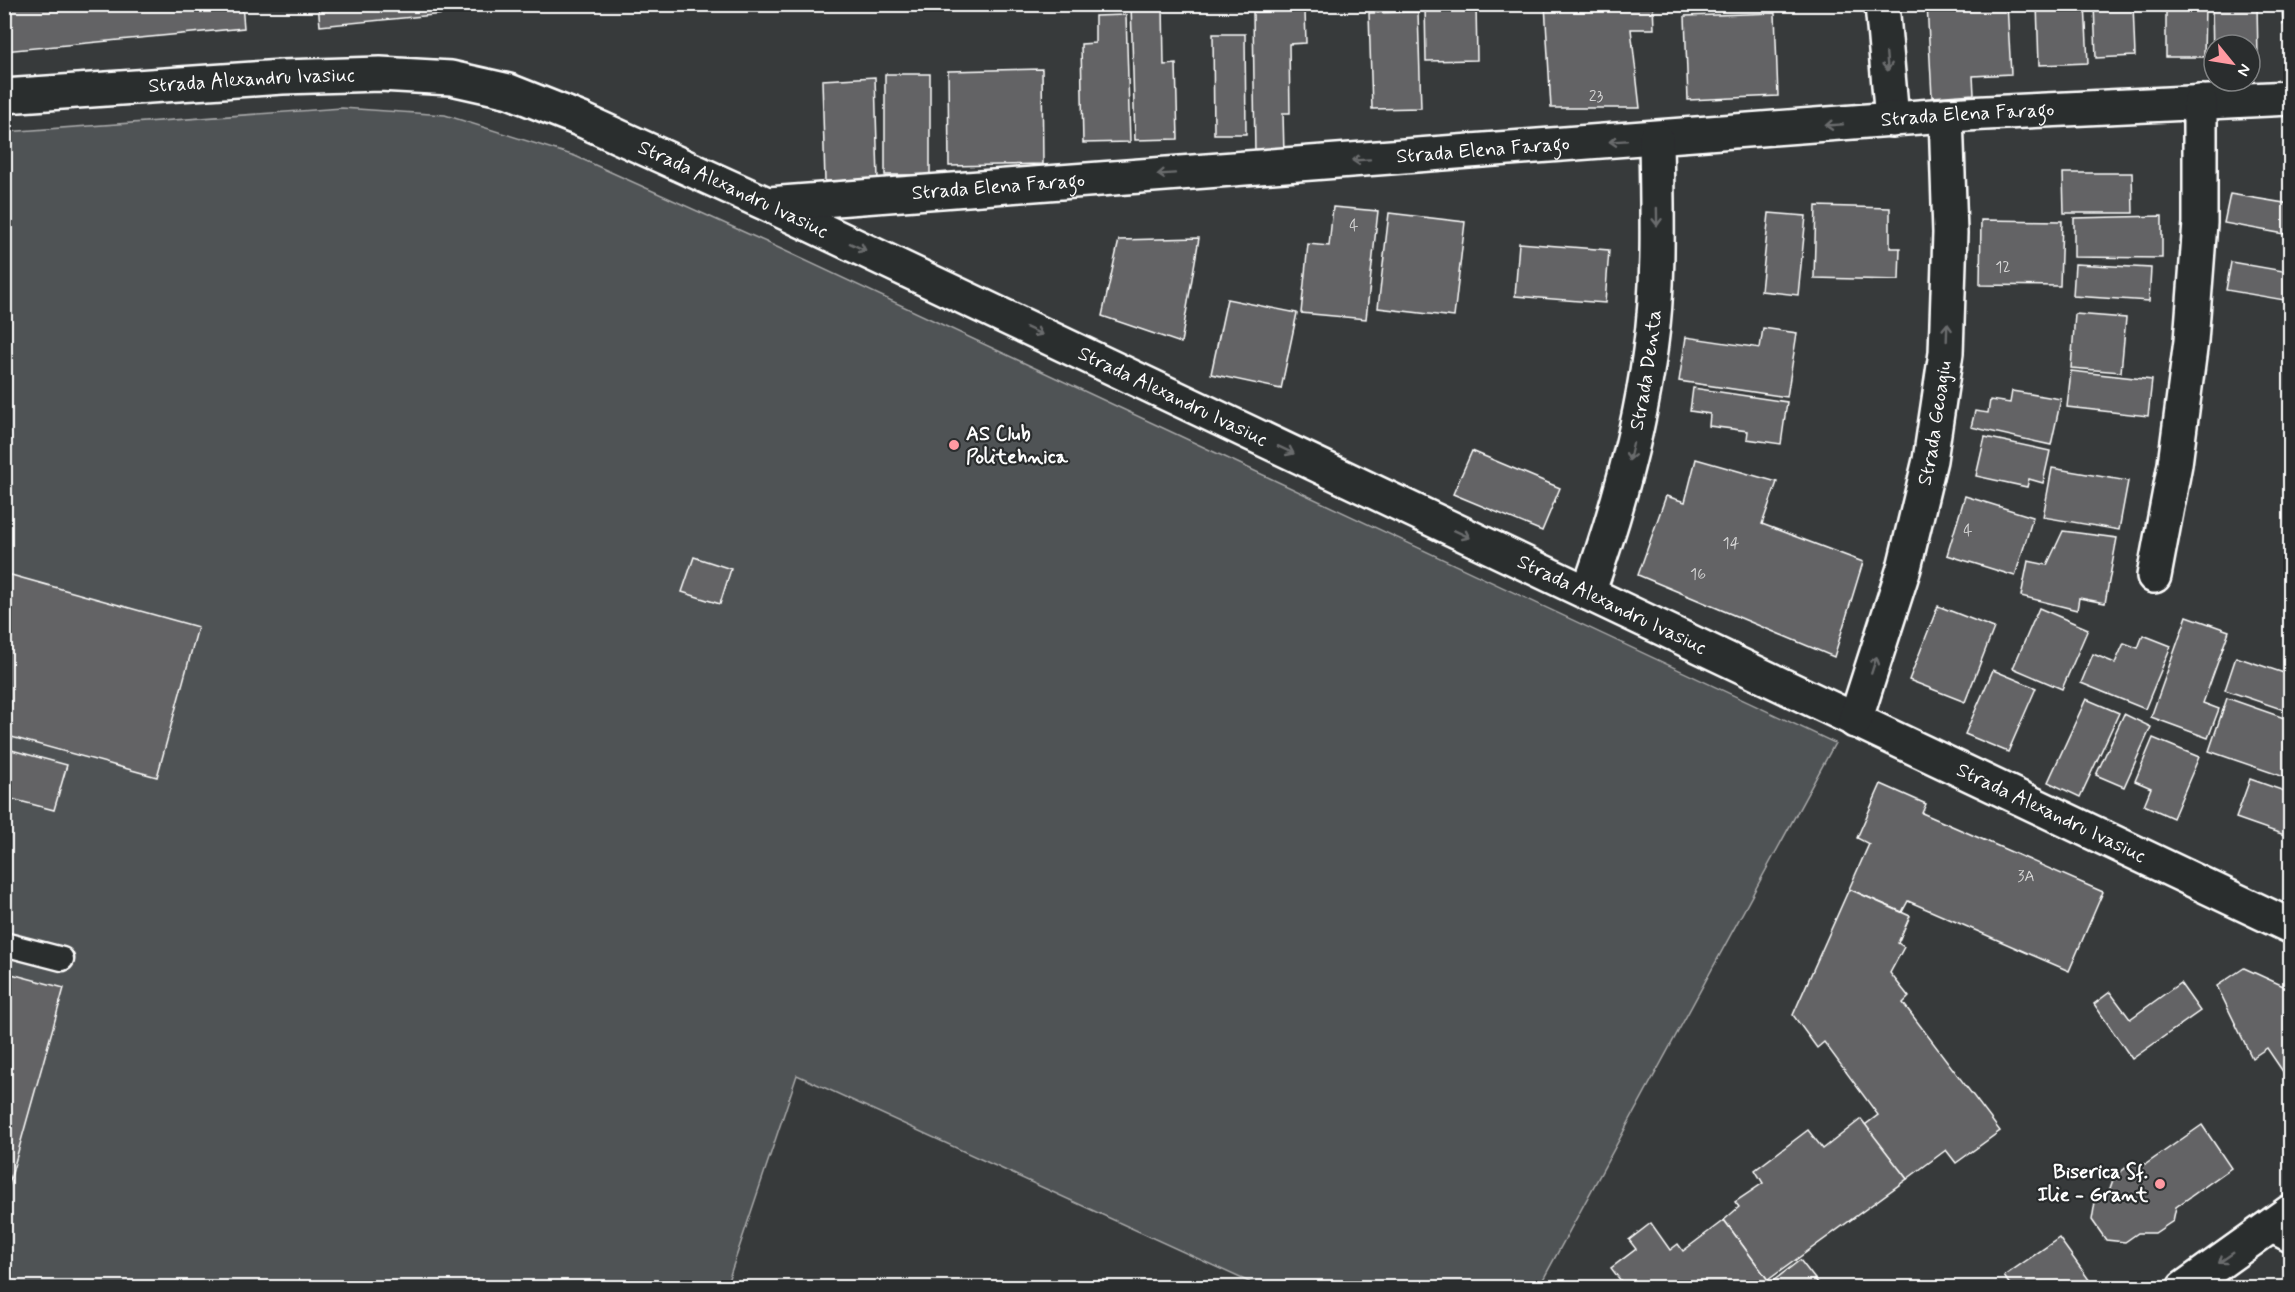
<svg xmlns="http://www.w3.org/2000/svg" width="2295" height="1292" font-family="Mynerve,sans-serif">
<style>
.green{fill:#505354;stroke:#a8a9aa;stroke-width:1.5}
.building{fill:#636465;stroke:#fff;stroke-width:1.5}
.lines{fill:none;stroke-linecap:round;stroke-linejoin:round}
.service-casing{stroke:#fff;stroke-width:27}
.minor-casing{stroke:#fff;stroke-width:38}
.service{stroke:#2a2d2e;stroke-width:22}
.minor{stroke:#2a2d2e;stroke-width:33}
.oneway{stroke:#6a6c6d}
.poi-dot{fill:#ff9aa2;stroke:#2a2d2e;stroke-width:2}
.labels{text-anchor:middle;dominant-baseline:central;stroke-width:4.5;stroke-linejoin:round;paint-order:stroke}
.number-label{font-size:16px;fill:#d8d8d8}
.street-label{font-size:20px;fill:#fff;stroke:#2a2d2e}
.poi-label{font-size:20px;font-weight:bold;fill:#fff;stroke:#2a2d2e;text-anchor:start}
</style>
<rect width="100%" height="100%" fill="#373a3b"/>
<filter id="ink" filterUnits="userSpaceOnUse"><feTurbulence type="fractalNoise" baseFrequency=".0167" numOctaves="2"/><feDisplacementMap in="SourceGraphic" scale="12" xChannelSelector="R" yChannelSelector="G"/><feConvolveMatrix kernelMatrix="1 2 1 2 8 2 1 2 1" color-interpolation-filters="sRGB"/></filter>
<g filter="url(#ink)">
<polygon class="green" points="342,108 445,115 575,156 766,242 1835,743 1539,1287 1260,1287 797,1075 726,1287 5,1287 5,132"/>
<g class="building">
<polygon points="4,4 242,4 244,28 4,51"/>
<polygon points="318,4 549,4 320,26"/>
<polygon points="1131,4 1163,4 1164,65 1176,64 1178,139 1135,140"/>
<polygon points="1425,4 1476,4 1477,60 1426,61"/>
<polygon points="1545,4 1653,4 1654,29 1631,29 1640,108 1551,108"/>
<polygon points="1927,4 2007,4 2011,74 1973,76 1974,94 1932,97"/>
<polygon points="2037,4 2085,4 2088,63 2039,65"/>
<polygon points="2094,4 2133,4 2135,56 2096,58"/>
<polygon points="2166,4 2205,4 2204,57 2166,57"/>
<polygon points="2212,4 2257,4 2258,58 2250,58 2250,45 2214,45 2213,59"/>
<polygon points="2282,4 2290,4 2290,24 2283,24"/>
<polygon points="1305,11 1306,43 1289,44 1290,113 1283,113 1284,155 1255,155 1253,12"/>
<polygon points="1418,12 1421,108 1372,109 1369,13"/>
<polygon points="1775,13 1778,96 1688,100 1685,16"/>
<polygon points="1126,15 1130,142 1083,143 1081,44 1095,43 1095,16"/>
<polygon points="1213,34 1245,34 1246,134 1214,134"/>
<polygon points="1042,69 1043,164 949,166 948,71"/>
<rect x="885" y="74" width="45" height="101"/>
<polygon points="875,77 878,180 825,181 822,80"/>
<polygon points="2063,173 2132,173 2133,213 2064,213"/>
<polygon points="2230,194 2290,204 2290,235 2224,223"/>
<polygon points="1816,206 1890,208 1890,248 1900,248 1899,280 1814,278"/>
<polygon points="1333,207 1378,211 1366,319 1301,313 1308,244 1329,246"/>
<polygon points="1389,213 1465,222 1454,317 1378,308"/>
<polygon points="1769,213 1806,216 1798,295 1761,291"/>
<polygon points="2162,216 2162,258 2074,257 2074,218"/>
<polygon points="1981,220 2062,221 2060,286 1980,285"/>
<polygon points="1199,238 1181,343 1102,316 1119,240"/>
<polygon points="1519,243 1609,250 1605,303 1515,296"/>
<polygon points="2231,262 2289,272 2284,300 2226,290"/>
<polygon points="2075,264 2151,268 2149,301 2073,296"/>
<polygon points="1227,299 1297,313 1281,389 1211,374"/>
<polygon points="2075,314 2126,318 2121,372 2071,368"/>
<polygon points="1763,328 1797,333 1787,397 1679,381 1686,337 1760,348"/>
<polygon points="2071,371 2152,380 2148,416 2067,407"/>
<polygon points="1693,388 1787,402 1781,444 1747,439 1748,431 1709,426 1710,414 1690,411"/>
<polygon points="2012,391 2061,399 2051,445 1971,427 1975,411 1988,413 1990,400 2010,403"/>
<polygon points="1985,437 2050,451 2043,483 2029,479 2027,487 1976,476"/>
<polygon points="1472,451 1560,488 1542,531 1453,494"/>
<polygon points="1696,459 1777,482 1762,524 1863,562 1834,657 1638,575 1666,496 1685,502"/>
<polygon points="2052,468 2128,481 2119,530 2043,517"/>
<polygon points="1965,496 2033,517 2015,576 1947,555"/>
<polygon points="2063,531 2117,538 2105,603 2079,598 2077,610 2021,596 2028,561 2047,565"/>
<polygon points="694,557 731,569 720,604 682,592"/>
<polygon points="4,573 198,627 157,777 4,735"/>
<polygon points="1938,606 1994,628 1965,702 1909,680"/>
<polygon points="2039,608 2088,629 2062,689 2013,668"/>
<polygon points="2187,616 2229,631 2203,703 2219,709 2208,738 2151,717"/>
<polygon points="2143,635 2171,646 2145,709 2081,683 2093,654 2115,663 2124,643 2138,648"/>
<polygon points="2236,657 2290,675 2290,712 2225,690"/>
<polygon points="1993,670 2036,688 2008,752 1965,734"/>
<polygon points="2227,698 2290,720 2290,779 2209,751"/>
<polygon points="2086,699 2119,713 2080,797 2048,782"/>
<polygon points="2124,714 2151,727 2124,787 2096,775"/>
<polygon points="2153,738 2199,757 2173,818 2144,805 2151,788 2135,781"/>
<polygon points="4,748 67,765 54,810 4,797"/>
<polygon points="2250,779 2290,793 2290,837 2236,818"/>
<polygon points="1881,784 1926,804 1922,813 2103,892 2069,971 1908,901 1902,912 1849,889 1869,844 1857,838"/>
<polygon points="1849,889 1910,916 1898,943 1904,947 1890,973 1909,997 1903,1003 2000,1131 1956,1163 1946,1150 1907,1179 1865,1125 1878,1115 1824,1042 1817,1048 1793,1015"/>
<polygon points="2244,968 2290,989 2290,1082 2267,1048 2252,1058 2217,986"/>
<polygon points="4,972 64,988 7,1191 4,1190"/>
<polygon points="2180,983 2200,1011 2132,1059 2094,1004 2110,992 2130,1019"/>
<polygon points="1861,1119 1907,1179 1768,1280 1724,1220 1739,1207 1735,1202 1763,1183 1755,1170 1808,1130 1823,1149"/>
<polygon points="2202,1125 2231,1168 2176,1207 2173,1221 2155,1233 2138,1233 2125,1242 2106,1240 2092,1220 2095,1202 2109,1191 2114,1177 2132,1163 2146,1164"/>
<polygon points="1724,1220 1768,1280 1758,1288 1612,1288 1621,1281 1611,1268 1636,1249 1629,1240 1651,1223 1670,1250 1678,1244 1683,1251"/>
<polygon points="2059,1238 2095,1288 2012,1288 2004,1276"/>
<polygon points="1800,1260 1822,1288 1764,1288"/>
</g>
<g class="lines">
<g class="service-casing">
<g id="service">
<polyline points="4,944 62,959"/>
<polyline points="2267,1229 2290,1241"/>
</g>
</g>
<g class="minor-casing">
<g id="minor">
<polyline points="1882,4 1892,120"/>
<path id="s1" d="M4 96 282 77 380 74 451 78 509 91 582 120 767 204 2290 926"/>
<path id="s2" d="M769 204 1946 115 2290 98"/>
<polyline points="2154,576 2175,464 2191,341 2200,223 2200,102"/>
<path id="s3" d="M1588 593C1616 515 1639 434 1650 351 1660 281 1657 209 1656 138"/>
<path id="s4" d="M1855 721 1904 568 1930 460 1946 353 1950 233 1946 115"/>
<polyline points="2184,1288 2290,1212"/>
</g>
</g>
<use href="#service" class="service"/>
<use href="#minor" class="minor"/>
</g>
<defs><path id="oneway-shaft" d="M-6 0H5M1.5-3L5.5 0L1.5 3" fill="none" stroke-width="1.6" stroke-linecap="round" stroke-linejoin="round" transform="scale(1.5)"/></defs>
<g class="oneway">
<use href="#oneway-shaft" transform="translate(1887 62) rotate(85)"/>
<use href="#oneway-shaft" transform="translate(1834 125) rotate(176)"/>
<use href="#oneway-shaft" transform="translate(1618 141) rotate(176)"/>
<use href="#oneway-shaft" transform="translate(1361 160) rotate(176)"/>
<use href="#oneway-shaft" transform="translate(1166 174) rotate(176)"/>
<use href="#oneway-shaft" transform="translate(1657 217) rotate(89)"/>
<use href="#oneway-shaft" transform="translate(858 247) rotate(25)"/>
<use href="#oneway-shaft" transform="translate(1034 331) rotate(25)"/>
<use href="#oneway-shaft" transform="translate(1947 332) rotate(-88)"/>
<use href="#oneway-shaft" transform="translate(1286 450) rotate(25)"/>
<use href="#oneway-shaft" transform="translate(1631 452) rotate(103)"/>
<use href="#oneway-shaft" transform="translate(1462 534) rotate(25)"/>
<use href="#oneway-shaft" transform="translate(1874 665) rotate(-72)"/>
<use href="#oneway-shaft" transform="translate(2226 1258) rotate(145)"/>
</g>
</g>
<g class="poi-dot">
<circle cx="954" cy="445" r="6"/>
<circle cx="2160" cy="1184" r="6"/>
</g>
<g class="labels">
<g class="number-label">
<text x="1596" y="96">23</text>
<text x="1354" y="225">4</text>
<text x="2003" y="267">12</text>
<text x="1968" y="530">4</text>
<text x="1731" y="543">14</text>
<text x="1698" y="574">16</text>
<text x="2026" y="876">3A</text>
</g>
<g class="street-label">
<text stroke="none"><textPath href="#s1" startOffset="248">Strada Alexandru Ivasiuc</textPath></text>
<text stroke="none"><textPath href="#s2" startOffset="1202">Strada Elena Farago</textPath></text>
<text stroke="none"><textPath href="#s2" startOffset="716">Strada Elena Farago</textPath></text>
<text stroke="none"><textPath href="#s2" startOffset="230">Strada Elena Farago</textPath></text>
<text stroke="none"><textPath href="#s1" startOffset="752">Strada Alexandru Ivasiuc</textPath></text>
<text stroke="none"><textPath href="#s3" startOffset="231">Strada Denta</textPath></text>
<text stroke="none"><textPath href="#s1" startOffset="1238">Strada Alexandru Ivasiuc</textPath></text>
<text stroke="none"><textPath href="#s4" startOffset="309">Strada Geoagiu</textPath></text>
<text stroke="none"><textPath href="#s1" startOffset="1724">Strada Alexandru Ivasiuc</textPath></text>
<text stroke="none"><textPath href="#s1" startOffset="2210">Strada Alexandru Ivasiuc</textPath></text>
</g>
<g class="poi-label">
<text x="966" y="434">AS Club<tspan x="966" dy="23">Politehnica</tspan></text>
<text x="2148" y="1172" text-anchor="end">Biserica Sf.<tspan x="2148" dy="23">Ilie - Grant</tspan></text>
</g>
</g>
<rect width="2295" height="1292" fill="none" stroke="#2a2d2e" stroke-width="24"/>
<rect x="12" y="12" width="2271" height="1268" fill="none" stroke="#fff" stroke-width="2" filter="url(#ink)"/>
<g transform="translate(2232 63) rotate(120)"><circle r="28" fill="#2a2d2e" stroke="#7f8182" stroke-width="1.5"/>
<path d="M0-4.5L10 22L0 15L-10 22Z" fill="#ff9aa2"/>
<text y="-9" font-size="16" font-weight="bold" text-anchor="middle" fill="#ffffff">N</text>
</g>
</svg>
